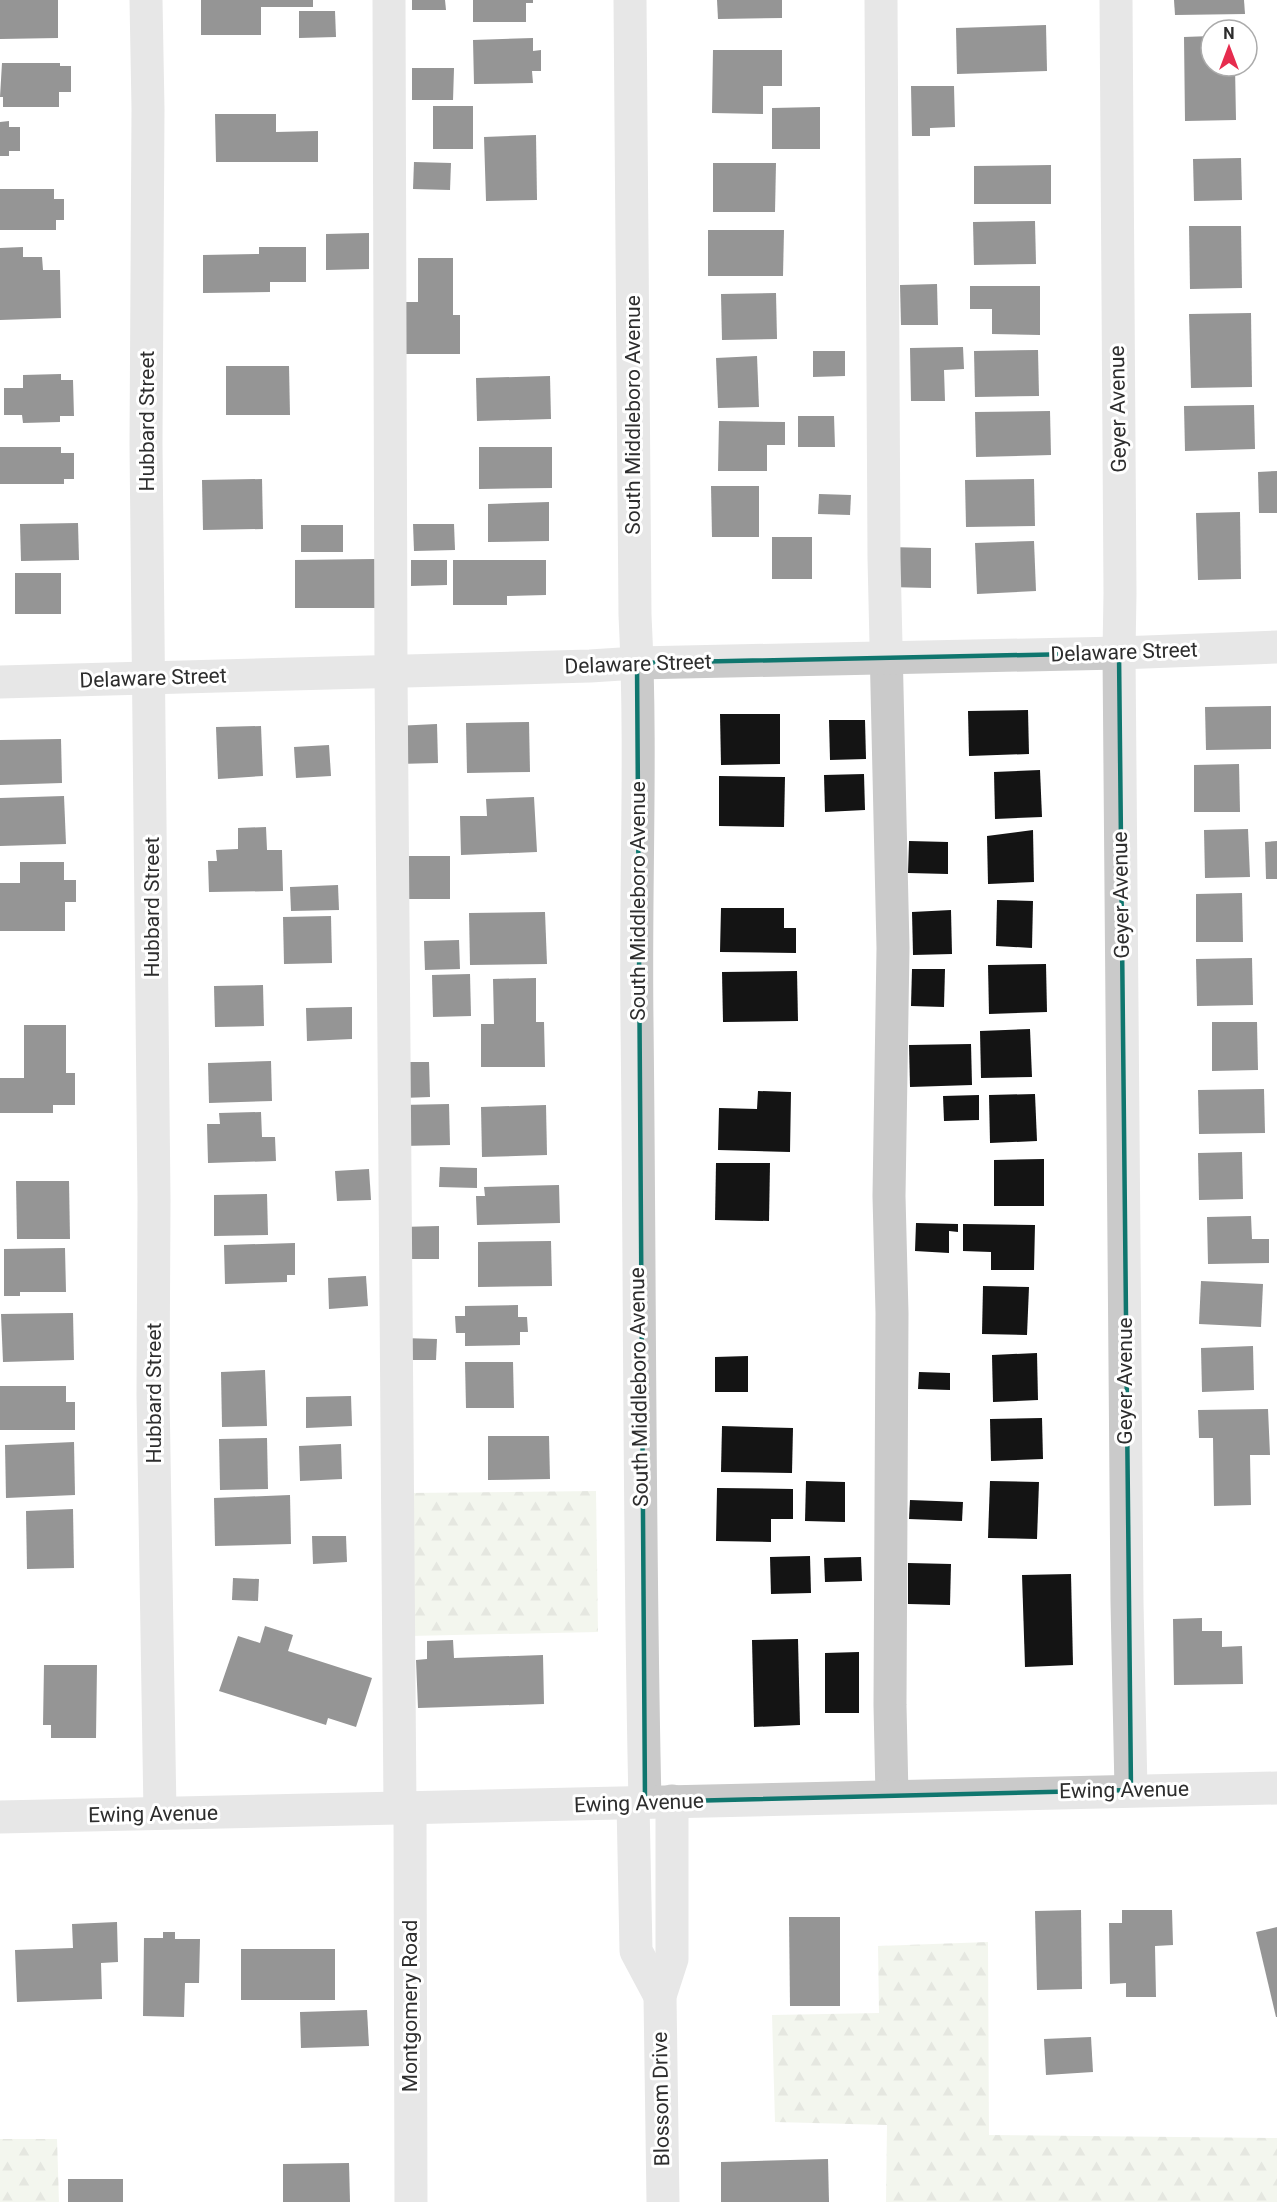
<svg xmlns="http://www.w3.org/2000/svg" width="1277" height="2202" font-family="Roboto,sans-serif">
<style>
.forest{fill:url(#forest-firs)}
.building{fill:#141414}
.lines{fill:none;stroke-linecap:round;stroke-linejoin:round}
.minor{stroke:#cacaca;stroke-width:33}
.marked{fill:none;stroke:#0f766e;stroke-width:4.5;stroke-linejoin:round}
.labels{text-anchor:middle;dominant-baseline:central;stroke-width:6;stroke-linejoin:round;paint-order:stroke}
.street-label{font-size:21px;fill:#2d2d2d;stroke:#fff}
</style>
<defs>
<pattern id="forest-firs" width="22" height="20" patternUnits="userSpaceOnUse" patternTransform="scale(1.5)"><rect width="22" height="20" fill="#e5ebda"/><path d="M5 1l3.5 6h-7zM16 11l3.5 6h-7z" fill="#c5cabb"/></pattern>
</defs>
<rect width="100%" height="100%" fill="#fff"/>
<g class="forest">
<polygon points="596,1491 598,1632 410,1636 408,1493"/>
<polygon points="988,1942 989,2135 1277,2138 1277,2202 886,2202 887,2125 775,2122 772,2015 879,2013 878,1946"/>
<polygon points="0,2139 57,2139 59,2202 0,2202"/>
</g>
<g class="building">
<polygon points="0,0 58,0 58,38 0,39"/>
<polygon points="201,0 313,0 313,7 261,7 261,35 201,35"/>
<polygon points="412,0 445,0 446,10 412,10"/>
<polygon points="473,0 533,0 533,3 526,3 526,22 473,22"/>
<polygon points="717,0 782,0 782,18 718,19"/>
<polygon points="1174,0 1244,0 1245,14 1175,15"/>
<polygon points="299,11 335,11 336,37 299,38"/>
<polygon points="1046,25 1047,71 957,74 956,28"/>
<polygon points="1211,36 1211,66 1235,66 1236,120 1185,121 1184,37"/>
<polygon points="533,38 533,51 541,50 541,71 532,71 533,83 474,84 473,40"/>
<polygon points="713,50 782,50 782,86 763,86 763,114 712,113"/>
<polygon points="2,63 60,63 60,66 71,66 71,92 59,92 59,107 3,107 3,97 0,97"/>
<polygon points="412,68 454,68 453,100 412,100"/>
<polygon points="911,86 954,86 955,127 930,128 930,136 912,136"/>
<rect x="433" y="106" width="40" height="43"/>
<polygon points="820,107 820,149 772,149 772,108"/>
<polygon points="215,114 276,114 276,132 318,131 318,162 216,162"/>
<polygon points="9,121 9,127 20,127 20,151 9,151 9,156 0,156 0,122"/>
<polygon points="536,135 537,200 486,201 484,137"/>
<polygon points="1241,158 1242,200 1194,201 1193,159"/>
<polygon points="414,162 451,163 450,190 413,189"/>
<polygon points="713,163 776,163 775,212 713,212"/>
<polygon points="1051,165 1051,204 974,204 974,166"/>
<polygon points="0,189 54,189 54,199 64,199 64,220 56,220 56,230 0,230"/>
<polygon points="1035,221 1036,264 974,265 973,222"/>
<polygon points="1189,226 1241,226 1242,288 1190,289"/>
<polygon points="708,230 784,230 783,276 708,276"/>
<polygon points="369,233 369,269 326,270 326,234"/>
<polygon points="23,247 23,257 42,257 43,270 60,270 61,318 0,320 0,248"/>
<polygon points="259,247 306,247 306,282 270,282 270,292 203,293 203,255 259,254"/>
<polygon points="418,258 453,258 453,315 460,315 460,354 405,354 405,302 418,302"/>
<polygon points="937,284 938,325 901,325 900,285"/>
<polygon points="970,286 1040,286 1040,335 992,334 992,309 970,309"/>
<polygon points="776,293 777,339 722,340 721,294"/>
<polygon points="1251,313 1252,387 1191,388 1189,314"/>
<polygon points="963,347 964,369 944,370 945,401 911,401 910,348"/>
<polygon points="1038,350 1039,396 975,397 974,351"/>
<polygon points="813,351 845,351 845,376 813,377"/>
<polygon points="757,356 759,407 718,408 716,358"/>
<polygon points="226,366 289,366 290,415 226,415"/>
<polygon points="61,374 61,380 73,380 74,416 60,416 60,422 23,423 22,415 4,415 4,388 23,388 23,375"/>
<polygon points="550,376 551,419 477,421 476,378"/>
<polygon points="1254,405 1255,449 1185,451 1184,406"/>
<polygon points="1050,411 1051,455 976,457 975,412"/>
<polygon points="798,416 834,416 835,447 798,447"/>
<polygon points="719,421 785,422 785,445 767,445 767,471 718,471"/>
<polygon points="0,447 61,447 61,453 74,453 74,479 64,479 64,484 0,484"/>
<polygon points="479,447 552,447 552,488 479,489"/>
<polygon points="1277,471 1277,513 1259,513 1258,472"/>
<polygon points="262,479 263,529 203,530 202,480"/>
<polygon points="1034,479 1035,526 966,527 965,480"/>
<polygon points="711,486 759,486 759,537 712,537"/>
<polygon points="819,494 851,495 850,515 818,514"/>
<polygon points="549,502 549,541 488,542 488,504"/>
<polygon points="1240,512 1241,579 1198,580 1196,513"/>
<polygon points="78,523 79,560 21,561 20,524"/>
<polygon points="413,524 454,524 455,550 414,551"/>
<rect x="301" y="525" width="42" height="27"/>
<rect x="772" y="537" width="40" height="42"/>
<polygon points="1034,541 1036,591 977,594 975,543"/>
<polygon points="889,547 931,548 931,588 889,587"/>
<polygon points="375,559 375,608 295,608 295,560"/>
<polygon points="411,560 447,560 447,585 411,586"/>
<polygon points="453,560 546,560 546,595 507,596 507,605 453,605"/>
<rect x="15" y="573" width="46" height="41"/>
<polygon points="1271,706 1271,749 1206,750 1205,707"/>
<polygon points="1028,710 1029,754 969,756 968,711"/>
<polygon points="720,714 780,714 780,764 721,765"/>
<polygon points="829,720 865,720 866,759 830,760"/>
<polygon points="529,722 530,772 467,773 466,723"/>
<polygon points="437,724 438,763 397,764 395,726"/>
<polygon points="261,726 263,776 218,779 216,727"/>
<polygon points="61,739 62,783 0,785 0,740"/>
<polygon points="329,745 331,776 296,778 294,747"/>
<polygon points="1239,764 1240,812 1194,812 1194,765"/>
<polygon points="1040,770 1042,817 995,819 994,772"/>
<polygon points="864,774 865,810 825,812 824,775"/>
<polygon points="719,776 785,777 784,827 719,826"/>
<polygon points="64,796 66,844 0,846 0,798"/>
<polygon points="534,797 537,852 461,855 460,816 487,816 486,799"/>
<polygon points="266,827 267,850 282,850 283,891 209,892 208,861 217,861 216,850 238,849 238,828"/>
<polygon points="1248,829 1250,877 1205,878 1204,830"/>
<polygon points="1033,830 1034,882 988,884 987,836"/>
<polygon points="909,841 948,842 948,874 908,873"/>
<polygon points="1277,841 1277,879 1266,879 1265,842"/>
<rect x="409" y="856" width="41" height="43"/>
<polygon points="20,862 64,862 64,880 76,880 76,902 65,902 65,931 0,931 0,883 20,883"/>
<polygon points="338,885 339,910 291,911 290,887"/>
<polygon points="1242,893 1243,942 1196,942 1196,894"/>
<polygon points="997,900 1033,901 1032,948 996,946"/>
<polygon points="721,908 784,908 784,928 796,928 796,953 720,952"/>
<polygon points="951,910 952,954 913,955 912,912"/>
<polygon points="545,912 547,964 470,965 469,913"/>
<polygon points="331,916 332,963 284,964 283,917"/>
<polygon points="459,940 460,969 425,970 424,941"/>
<polygon points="1252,958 1253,1005 1197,1006 1196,959"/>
<polygon points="1046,964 1047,1012 989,1014 988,965"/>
<polygon points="912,969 945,969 944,1007 911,1006"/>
<polygon points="797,971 798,1021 723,1022 722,972"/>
<polygon points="470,974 471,1016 433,1017 432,975"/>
<polygon points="536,978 536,1022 544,1022 545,1067 481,1067 481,1024 494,1024 493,979"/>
<polygon points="263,985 264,1026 215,1027 214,986"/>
<polygon points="352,1007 352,1039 307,1041 306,1008"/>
<polygon points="1212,1022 1257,1022 1258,1070 1212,1071"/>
<polygon points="24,1025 66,1025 66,1073 75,1073 75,1105 53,1105 53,1113 0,1113 0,1078 24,1078"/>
<polygon points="1030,1029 1032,1077 981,1078 980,1031"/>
<polygon points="971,1044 972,1085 910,1087 909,1045"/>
<polygon points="271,1061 272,1101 209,1103 208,1063"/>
<polygon points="402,1062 429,1062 430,1097 402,1098"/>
<polygon points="1264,1089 1265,1133 1199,1134 1198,1090"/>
<polygon points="758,1091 791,1092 790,1152 718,1150 719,1108 757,1109"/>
<polygon points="1035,1094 1037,1141 990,1143 989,1095"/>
<polygon points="979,1095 979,1120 944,1121 943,1096"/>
<polygon points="449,1104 450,1145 402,1146 401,1105"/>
<polygon points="546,1105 547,1155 482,1157 481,1107"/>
<polygon points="261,1112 262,1137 275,1137 276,1161 208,1163 207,1124 220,1124 219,1113"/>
<polygon points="1242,1152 1243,1199 1199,1200 1198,1153"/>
<polygon points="1044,1159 1044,1206 994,1206 994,1160"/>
<polygon points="716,1163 770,1163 769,1221 715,1220"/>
<polygon points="440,1167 477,1168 477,1188 439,1187"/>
<polygon points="369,1169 371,1200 337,1201 335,1171"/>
<polygon points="16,1181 69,1181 70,1239 17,1239"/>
<polygon points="559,1185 560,1223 477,1225 476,1196 485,1196 484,1187"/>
<polygon points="267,1194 268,1235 214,1236 214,1195"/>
<polygon points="1251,1216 1252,1239 1269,1239 1269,1263 1208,1264 1207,1217"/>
<polygon points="916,1223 958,1224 958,1232 949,1231 949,1253 915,1251"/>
<polygon points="963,1224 1035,1225 1034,1270 991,1270 991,1252 963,1251"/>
<polygon points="439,1226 439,1259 401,1259 401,1227"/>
<polygon points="551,1241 552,1286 478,1287 478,1242"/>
<polygon points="295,1243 295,1275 287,1275 287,1282 225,1284 224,1245"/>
<polygon points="65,1248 66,1292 20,1292 20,1296 4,1296 4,1249"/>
<polygon points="366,1276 368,1306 329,1309 328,1278"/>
<polygon points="1201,1281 1263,1284 1261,1327 1199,1324"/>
<polygon points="983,1286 1029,1287 1027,1335 982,1334"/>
<polygon points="518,1305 518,1317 527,1317 528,1332 520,1332 520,1345 465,1346 465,1333 456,1333 455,1316 465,1316 465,1306"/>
<polygon points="73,1313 74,1360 3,1362 1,1314"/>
<polygon points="402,1338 437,1339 436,1360 402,1360"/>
<polygon points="1253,1346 1254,1390 1202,1392 1201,1348"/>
<polygon points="1037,1353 1038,1400 993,1402 992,1355"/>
<polygon points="748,1356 748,1392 715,1392 715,1357"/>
<polygon points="465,1362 513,1362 514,1408 466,1408"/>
<polygon points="265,1370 267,1426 222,1427 221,1372"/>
<polygon points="919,1372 950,1373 950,1390 918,1389"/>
<polygon points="0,1386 66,1386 66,1402 75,1402 75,1430 0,1430"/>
<polygon points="351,1396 352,1426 306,1428 306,1397"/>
<polygon points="1268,1409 1270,1455 1250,1455 1251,1505 1214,1506 1213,1438 1199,1438 1198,1410"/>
<polygon points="1042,1418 1043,1459 991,1461 990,1419"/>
<polygon points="722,1426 793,1428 792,1473 721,1472"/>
<polygon points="488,1436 549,1436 550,1479 488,1480"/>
<polygon points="267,1438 268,1489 220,1490 219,1439"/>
<polygon points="74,1442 75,1495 6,1498 5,1445"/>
<polygon points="341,1444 342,1479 300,1481 299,1446"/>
<polygon points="806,1481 845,1482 845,1522 805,1521"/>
<polygon points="990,1481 1039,1482 1037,1539 988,1538"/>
<polygon points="717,1488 793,1489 793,1519 771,1519 771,1542 716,1541"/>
<polygon points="290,1495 291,1544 215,1546 214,1498"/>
<polygon points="910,1500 963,1502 962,1521 909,1519"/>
<polygon points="73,1509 74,1568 27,1569 26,1511"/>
<polygon points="312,1536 346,1536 347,1562 313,1564"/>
<polygon points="810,1556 811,1593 771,1594 770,1557"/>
<polygon points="861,1557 862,1581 825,1582 824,1558"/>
<polygon points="908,1563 951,1564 950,1605 908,1604"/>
<polygon points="1071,1574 1073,1665 1025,1667 1022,1575"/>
<polygon points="233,1578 259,1579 258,1601 232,1600"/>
<polygon points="1202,1618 1202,1631 1222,1631 1222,1647 1242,1646 1243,1684 1174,1685 1173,1619"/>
<polygon points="265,1626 293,1635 288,1651 372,1678 356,1727 328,1718 326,1725 219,1691 238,1636 260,1643"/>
<polygon points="798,1639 800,1725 754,1727 752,1640"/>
<polygon points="453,1640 454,1658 543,1655 544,1704 418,1708 416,1660 427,1659 427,1641"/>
<polygon points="859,1652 859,1713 825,1713 825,1653"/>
<polygon points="44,1665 97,1665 96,1738 51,1738 51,1725 43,1725"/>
<polygon points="1081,1910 1082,1989 1037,1990 1035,1911"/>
<polygon points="1122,1910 1172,1910 1173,1945 1155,1946 1156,1997 1126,1997 1126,1983 1110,1984 1109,1923 1122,1923"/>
<polygon points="789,1917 840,1917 840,2006 790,2006"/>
<polygon points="117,1922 118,1962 101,1963 102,1999 17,2002 15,1950 73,1948 72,1924"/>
<polygon points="1277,1927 1277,2017 1276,2017 1256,1932"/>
<polygon points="163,1932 175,1932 175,1939 200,1939 199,1983 185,1983 184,2017 143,2016 144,1938 163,1938"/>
<rect x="241" y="1949" width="94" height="51"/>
<polygon points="367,2010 369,2046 301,2048 300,2012"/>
<polygon points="1091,2037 1093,2072 1046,2075 1044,2039"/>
<polygon points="828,2159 829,2202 721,2202 721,2162"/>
<polygon points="349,2163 350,2202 283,2202 283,2164"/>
<rect x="68" y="2179" width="55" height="23"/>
</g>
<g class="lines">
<g class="minor">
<polyline points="146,0 148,109 146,444 154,1200 153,1395 160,1813"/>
<polyline points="389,0 391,671 400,1809"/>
<path d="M630 0 635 615C642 750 635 885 637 1021 640 1281 639 1542 645 1802"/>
<polyline points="881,0 884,558 893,948 889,1196 892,1313 890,1705 892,1796"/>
<polyline points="1116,0 1120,593 1119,653 1127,1602 1131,1790"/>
<polyline points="0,682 590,666 637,663 1119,653 1277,647"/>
<polyline points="633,1803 636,1951 660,1996"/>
<polyline points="410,1809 411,2202"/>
<polyline points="0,1817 1277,1788"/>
<polyline points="663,2202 660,1996 672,1959 672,1801"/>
</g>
</g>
<path d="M0 0H1277V2202H0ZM1119 653 1131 1790 645 1802 637 663Z" fill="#fff" fill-opacity=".55" fill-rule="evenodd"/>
<path class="marked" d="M1119 653 1131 1790 645 1802 637 663Z"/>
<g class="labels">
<g class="street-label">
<text transform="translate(1118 409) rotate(-91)">Geyer Avenue</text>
<text transform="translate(633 415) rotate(-90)">South Middleboro Avenue</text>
<text transform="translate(147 421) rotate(-90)">Hubbard Street</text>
<text transform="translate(1124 652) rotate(-2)">Delaware Street</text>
<text transform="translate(638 664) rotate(-2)">Delaware Street</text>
<text transform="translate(153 678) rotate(-2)">Delaware Street</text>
<text transform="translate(1121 895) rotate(-91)">Geyer Avenue</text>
<text transform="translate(638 901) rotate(-90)">South Middleboro Avenue</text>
<text transform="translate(152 907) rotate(-90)">Hubbard Street</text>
<text transform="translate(1125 1381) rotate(-90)">Geyer Avenue</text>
<text transform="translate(639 1387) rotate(-91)">South Middleboro Avenue</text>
<text transform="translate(154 1393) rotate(-90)">Hubbard Street</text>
<text transform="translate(1124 1790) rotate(-1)">Ewing Avenue</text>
<text transform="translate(639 1803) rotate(-2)">Ewing Avenue</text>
<text transform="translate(153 1814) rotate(-1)">Ewing Avenue</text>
<text transform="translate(410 2006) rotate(-90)">Montgomery Road</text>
<text transform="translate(661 2099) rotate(-91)">Blossom Drive</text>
</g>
</g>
<g transform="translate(1229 48)"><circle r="28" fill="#ffffff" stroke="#ababab" stroke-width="1.5"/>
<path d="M0-4.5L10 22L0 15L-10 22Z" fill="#e62c4e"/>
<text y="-9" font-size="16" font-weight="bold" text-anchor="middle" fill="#2d2d2d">N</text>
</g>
</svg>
